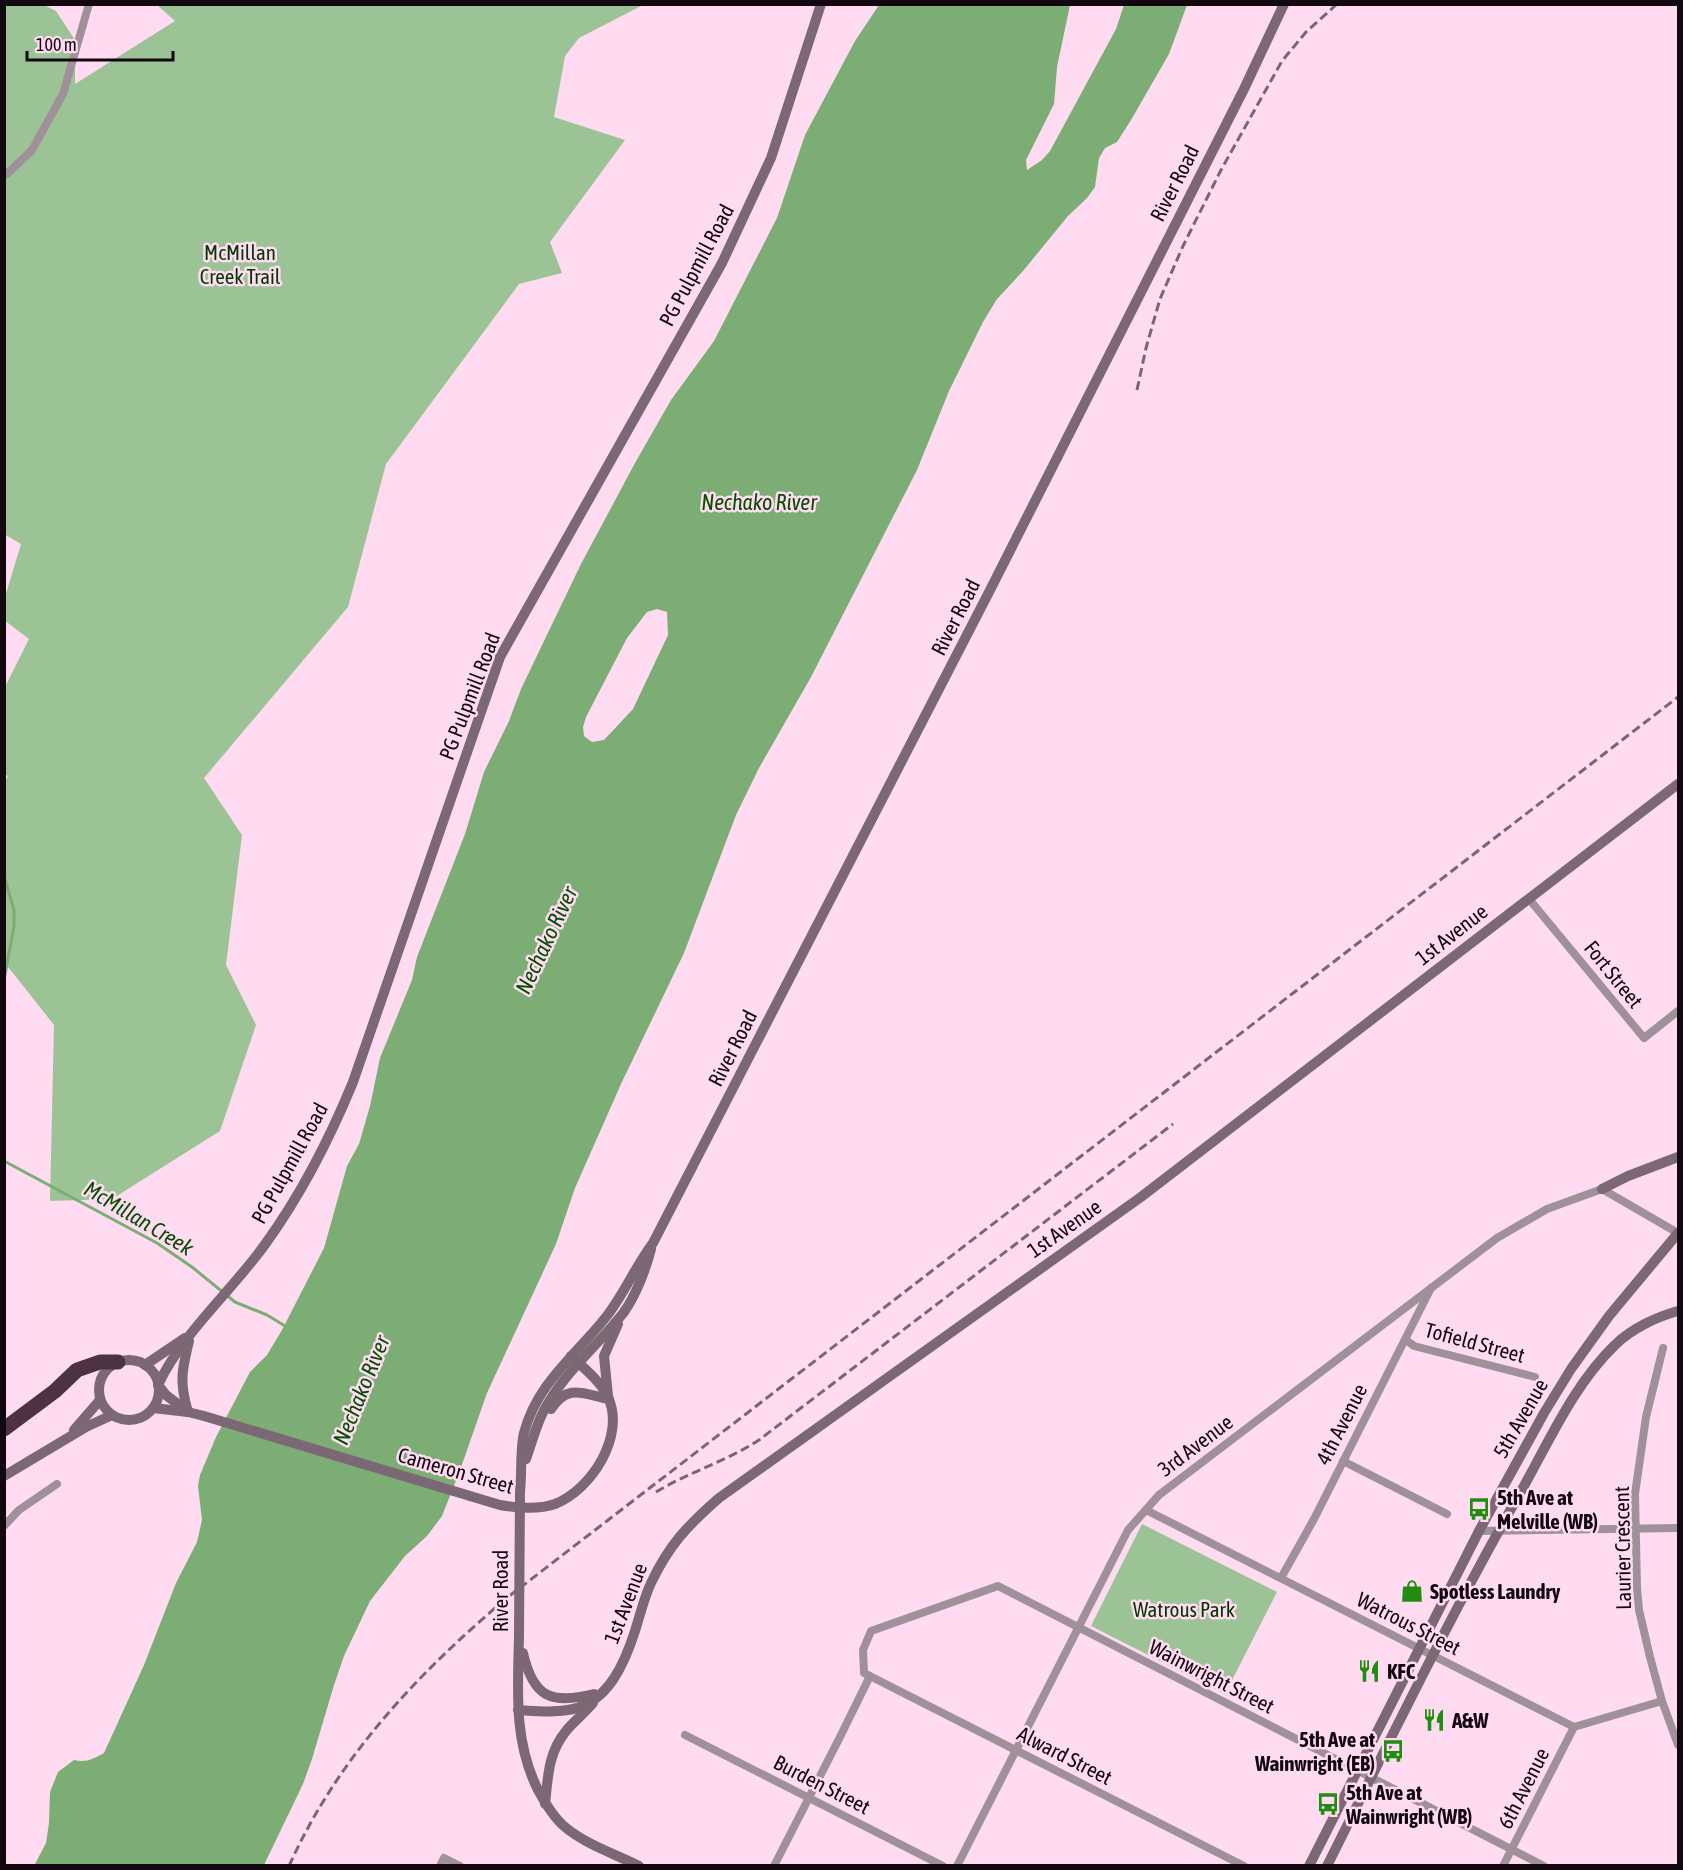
<svg xmlns="http://www.w3.org/2000/svg" width="1683" height="1870" font-family="'Asap Condensed',sans-serif">
<style>
.green{fill:#9bc395}
.water{fill:#7bad74;fill-rule:evenodd}
.lines{fill:none;stroke-linecap:round;stroke-linejoin:round}
.stream{stroke:#7bad74;stroke-width:3}
.street{stroke:#9f909a;stroke-width:8}
.secondary{stroke:#7c6775;stroke-width:10}
.highway{stroke:#4d3244;stroke-width:15}
.rail{stroke:#7b6574;stroke-width:3;stroke-dasharray:9 4.5;stroke-linecap:butt}
.secondary-bridge{stroke:#7c6775;stroke-width:10}
.labels{text-anchor:middle;dominant-baseline:central;stroke-width:5;stroke-linejoin:round;paint-order:stroke}
.street-label{font-size:21px;fill:#130810;stroke:#ffdbf2}
.park-label{font-size:21px;fill:#013700;stroke:#ffdbf2}
.poi-label{font-size:21px;font-weight:bold;fill:#130810;stroke:#ffdbf2;text-anchor:start}
.water-label{font-size:22px;font-style:italic;fill:#054f00;stroke:#ffdbf2}
</style>
<rect width="100%" height="100%" fill="#ffdbf2"/>
<g class="green">
<polygon points="5,5 44,5 56,11 75,40 75,84 175,21 157,5 643,5 579,38 565,56 554,117 625,140 550,242 562,273 519,284 386,464 348,607 204,778 242,835 226,965 256,1025 220,1131 112,1199 50,1201 54,1025 5,963 4,783 8,776 4,774 4,689 29,639 4,620 5,597 21,544 4,534"/>
<polygon points="1142,1524 1277,1592 1225,1694 1091,1626"/>
</g>
<path class="water" d="M879 5H1070L1057 67 1054 104 1026 160 1027 170 1042 160 1050 151 1116 29 1124 5H1187L1169 54 1131 120 1117 142 1105 148 1099 158 1095 187 1087 198 1068 216 1023 271 997 299 983 322 949 391 917 470 811 677 759 768 736 815 684 953 621 1084 575 1188 556 1244 487 1393 459 1473 442 1516 427 1536 405 1556 370 1601 344 1656 334 1685 312 1759 303 1784 264 1865 34 1866 46 1843 49 1823 50 1792 58 1772 74 1760C86 1763 93 1759 104 1753L144 1665 176 1583 197 1542 202 1520 198 1486 200 1475 216 1437 250 1372 267 1355 282 1330 324 1248 347 1166 359 1144 370 1106 380 1058 412 980 417 957 465 834 484 772 509 721 521 689 581 564 635 463 671 400 714 341 777 218 805 135 855 41ZM657 609 667 612 668 635 633 709 604 740 592 742 584 736 583 727 586 717 627 638 647 612Z"/>
<g class="lines">
<g class="stream">
<polyline points="4,876 14,910 14,926 4,980"/>
<polyline points="4,1161 157,1243 192,1267 235,1302 267,1315 285,1326"/>
</g>
<g class="street">
<polyline points="4,175 7,174 32,150 63,94 89,4"/>
<polyline points="1529,899 1644,1038 1678,1011"/>
<polyline points="1406,1340 1414,1346 1535,1377"/>
<polyline points="1663,1348 1646,1417 1635,1494 1637,1588 1639,1610 1650,1657 1662,1701 1678,1745"/>
<polyline points="1343,1461 1447,1514"/>
<polyline points="1146,1510 1574,1727 1662,1701"/>
<polyline points="4,1526 19,1510 57,1484"/>
<polyline points="1479,1531 1678,1528"/>
<polyline points="1281,1578 1314,1519 1431,1288"/>
<polyline points="685,1735 943,1866"/>
<polyline points="440,1866 444,1858 460,1866"/>
<polyline points="774,1866 840,1737 870,1676"/>
<polyline points="957,1866 1128,1530 1159,1495 1497,1238 1547,1209 1602,1189 1678,1233"/>
<polyline points="1244,1866 864,1673 863,1650 871,1631 998,1586 1544,1866"/>
<polyline points="1503,1866 1574,1727"/>
</g>
<g class="secondary">
<polyline points="1602,1189 1628,1176 1678,1157"/>
<circle cx="129" cy="1390" r="30"/>
<polyline points="145,1365 185,1338"/>
<path d="M158 1385C183 1332 232 1291 266 1243 302 1193 330 1138 353 1082L500 657 722 263 771 158 821 4"/>
<polyline points="159,1386 166,1395 188,1412"/>
<polyline points="608,1396 604,1356 618,1324"/>
<path d="M153 1408 188 1412 204 1416 500 1505C517 1508 538 1510 555 1504 591 1490 626 1436 608 1397 600 1381 584 1368 571 1356"/>
<path d="M551 1409C568 1383 583 1394 609 1399"/>
<path d="M188 1412C179 1382 182 1370 189 1341"/>
<polyline points="74,1430 100,1400"/>
<path d="M526 1459C533 1439 538 1418 550 1400 570 1367 601 1342 624 1312 636 1295 646 1269 651 1249"/>
<polyline points="4,1476 86,1427 112,1415"/>
<path d="M520 1492C522 1474 520 1449 524 1433 537 1383 576 1355 606 1317 624 1294 635 1267 653 1243L988 594 1244 89 1284 4"/>
<path d="M519 1635C518 1689 513 1740 538 1790 545 1803 553 1817 565 1827 585 1844 615 1854 639 1866"/>
<path d="M523 1653C533 1697 551 1705 594 1694"/>
<path d="M518 1710C536 1711 555 1713 573 1709 609 1701 625 1662 635 1631 640 1615 644 1598 651 1583 669 1545 687 1526 719 1498L1141 1197 1678 784"/>
<path d="M545 1804C548 1777 548 1753 566 1731 574 1721 585 1713 593 1703"/>
<polyline points="1309,1866 1479,1531 1544,1413 1571,1369 1609,1316 1678,1233"/>
<path d="M1327 1866C1391 1738 1453 1610 1524 1486 1550 1439 1576 1382 1615 1345 1631 1329 1656 1317 1678 1311"/>
</g>
<polyline class="highway" points="4,1429 55,1391 77,1370 100,1362 118,1362"/>
<g class="rail">
<polyline points="1137,390 1146,348 1160,299 1183,246 1221,170 1282,61 1306,32 1337,4"/>
<path d="M656 1492C689 1472 727 1461 759 1440L1173 1124"/>
<path d="M289 1866C338 1757 418 1673 508 1597L1678 697"/>
</g>
<polyline class="secondary-bridge" points="519,1635 520,1492"/>
</g>
<defs>
<g id="bus-bare" transform="scale(1.8)"><path d="M-5-6H5V4H4V6H2V4H-2V6H-4V4H-5ZM-3.5-4V0h7V-4ZM-3.5 1.2v1.5H-2V1.2ZM2 1.2v1.5H3.5V1.2Z" fill="#208d10" stroke="#ffdbf2" stroke-width="2.5" paint-order="stroke"/></g>
<g id="shop-bare" transform="scale(1.8)"><path d="M-5-2.5h2.3a2.7 3.5 0 0 1 5.4 0H5L5.5 6h-11ZM-1.5-2.5h3a1.5 2.3 0 0 0-3 0Z" fill="#208d10" stroke="#ffdbf2" stroke-width="2.5" paint-order="stroke"/></g>
<g id="restaurant-bare" transform="scale(1.8)"><path d="M-5-6h1v4h1v-4h1v4h1v-4h1v5L-1.5 .5V6h-2V.5L-5-1ZM5-6V6H3V1.5H1.5Q1.5-4 5-6Z" fill="#208d10" stroke="#ffdbf2" stroke-width="2.5" paint-order="stroke"/></g>
</defs>
<g fill-rule="evenodd">
<use href="#bus-bare" x="1479" y="1509"/>
<use href="#shop-bare" x="1412" y="1591"/>
<use href="#restaurant-bare" x="1369" y="1671"/>
<use href="#restaurant-bare" x="1434" y="1720"/>
<use href="#bus-bare" x="1393" y="1751"/>
<use href="#bus-bare" x="1328" y="1804"/>
</g>
<g class="labels">
<g class="street-label">
<text transform="translate(1174 183) rotate(-63)">River Road</text>
<text transform="translate(696 265) rotate(-62)">PG Pulpmill Road</text>
<text transform="translate(955 617) rotate(-63)">River Road</text>
<text transform="translate(469 696) rotate(-69)">PG Pulpmill Road</text>
<text transform="translate(1451 934) rotate(-38)">1st Avenue</text>
<text transform="translate(1614 974) rotate(51)">Fort Street</text>
<text transform="translate(732 1048) rotate(-63)">River Road</text>
<text transform="translate(289 1163) rotate(-61)">PG Pulpmill Road</text>
<text transform="translate(1064 1228) rotate(-35)">1st Avenue</text>
<text transform="translate(1475 1342) rotate(15)">Tofield Street</text>
<text transform="translate(1520 1418) rotate(-60)">5th Avenue</text>
<text transform="translate(1341 1424) rotate(-63)">4th Avenue</text>
<text transform="translate(1195 1445) rotate(-37)">3rd Avenue</text>
<text transform="translate(456 1470) rotate(16)">Cameron Street</text>
<text transform="translate(1622 1548) rotate(-91)">Laurier Crescent</text>
<text transform="translate(500 1591) rotate(-90)">River Road</text>
<text transform="translate(625 1603) rotate(-69)">1st Avenue</text>
<text transform="translate(1409 1623) rotate(27)">Watrous Street</text>
<text transform="translate(1212 1676) rotate(27)">Wainwright Street</text>
<text transform="translate(1065 1755) rotate(27)">Alward Street</text>
<text transform="translate(822 1784) rotate(27)">Burden Street</text>
<text transform="translate(1523 1788) rotate(-63)">6th Avenue</text>
</g>
<g class="park-label">
<text x="240" y="252">McMillan<tspan x="240" dy="24">Creek Trail</tspan></text>
<text x="1184" y="1609">Watrous Park</text>
</g>
<g class="poi-label">
<text x="1497" y="1497">5th Ave at<tspan x="1497" dy="24">Melville (WB)</tspan></text>
<text x="1430" y="1591">Spotless Laundry</text>
<text x="1387" y="1671">KFC</text>
<text x="1452" y="1720">A&amp;W</text>
<text x="1375" y="1739" text-anchor="end">5th Ave at<tspan x="1375" dy="24">Wainwright (EB)</tspan></text>
<text x="1346" y="1792">5th Ave at<tspan x="1346" dy="24">Wainwright (WB)</tspan></text>
</g>
<g class="water-label">
<text x="759" y="502">Nechako River</text>
<text transform="translate(546 940) rotate(-65)">Nechako River</text>
<text transform="translate(139 1218) rotate(31)">McMillan Creek</text>
<text transform="translate(361 1390) rotate(-68)">Nechako River</text>
</g>
</g>
<rect width="1683" height="1870" fill="none" stroke="#130810" stroke-width="12"/>
<path d="M27 51v9h146v-9" fill="none" stroke="#130810" stroke-width="3"/>
<text x="36" y="51" font-size="18" fill="#130810" stroke="#ffdbf2" stroke-width="4.5" paint-order="stroke">100 m</text>
</svg>
